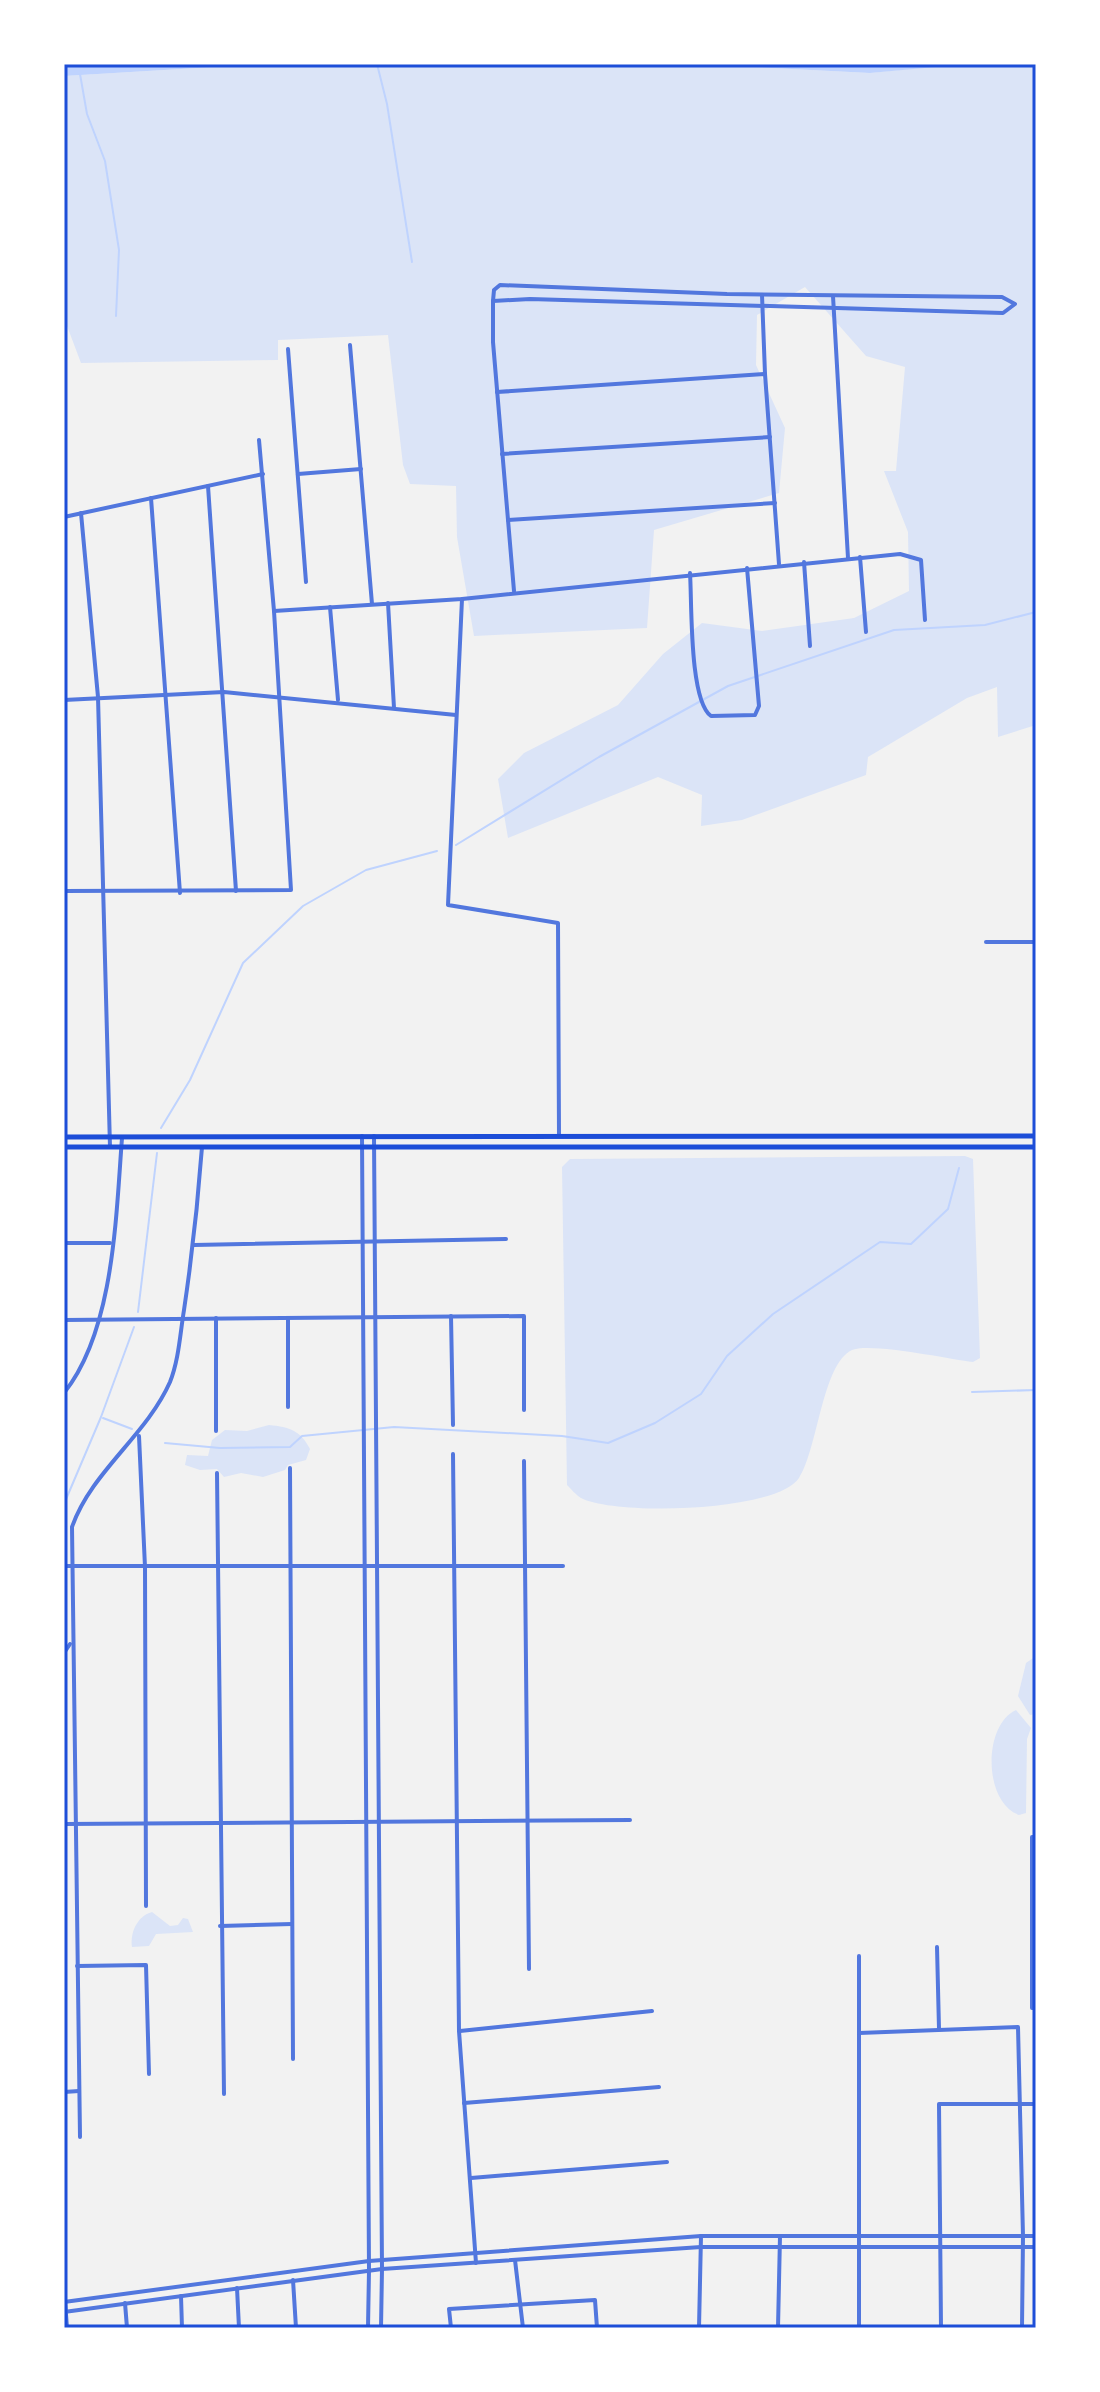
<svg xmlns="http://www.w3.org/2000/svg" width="1100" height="2392" font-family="'DejaVu Sans',sans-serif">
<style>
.green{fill:#dbe4f7}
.water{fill:#bfd3fe}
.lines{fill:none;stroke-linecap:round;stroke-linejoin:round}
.stream{stroke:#bfd3fe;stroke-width:2}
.minor{stroke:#5277de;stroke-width:4}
.tertiary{stroke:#5277de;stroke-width:4}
.secondary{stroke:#1d4ed8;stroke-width:5}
.neatline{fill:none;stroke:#1d4ed8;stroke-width:3}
</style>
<rect width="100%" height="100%" fill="#f2f2f2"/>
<g class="green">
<polygon points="266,64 400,67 427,64 693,64 870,73 956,64 1036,64 1036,725 998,737 997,687 967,698 868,757 866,775 742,820 701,826 702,795 658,777 508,838 498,779 524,753 618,705 663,654 702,623 762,631 854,618 909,591 908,532 884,471 896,471 905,367 866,356 805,287 757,315 756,365 785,428 779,493 654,530 647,628 474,636 457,537 456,486 410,484 403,465 388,335 278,340 278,360 81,363 64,318 64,76"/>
<path d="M965 1156 973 1159 980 1358 973 1362C950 1359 869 1342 852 1350 822 1364 818 1449 799 1478 777 1512 615 1516 581 1498 576 1495 571 1489 567 1485L562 1167 570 1159Z"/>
<path d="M269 1425C290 1427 301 1431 310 1449L306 1460 288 1465 285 1470 263 1477 241 1473 224 1477 217 1469 200 1470 185 1465 187 1455 208 1456 212 1440 225 1430 247 1431Z"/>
<polygon points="1036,1656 1036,1714 1030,1715 1018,1696 1026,1663"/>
<path d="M1016 1710 1031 1728 1027 1739 1026 1813 1019 1815C983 1802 983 1725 1016 1710Z"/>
<path d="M152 1912 170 1926 178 1925 183 1918 188 1919 193 1932 156 1934 149 1946 132 1947C130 1933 137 1916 152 1912Z"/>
</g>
<g class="water">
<polygon points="64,64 266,64 64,76"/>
<polygon points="693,64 968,64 870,73"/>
</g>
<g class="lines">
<g class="stream">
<polyline points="377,64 387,104 412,262"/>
<polyline points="80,74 87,114 105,161 119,250 116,316"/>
<polyline points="456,845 599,757 728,686 894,630 985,625 1036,612"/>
<polyline points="161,1128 190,1080 243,963 303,906 366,870 437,851"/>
<polyline points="138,1312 157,1153"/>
<polyline points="972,1392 1036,1390"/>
<polyline points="103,1418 132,1429"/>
<polyline points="165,1443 220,1448 290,1447 302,1436 394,1427 562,1436 608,1443 655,1423 701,1394 727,1356 773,1314 880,1242 911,1244 948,1209 959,1168"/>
<polyline points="64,1504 101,1417 134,1327"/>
</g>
<g class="minor">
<polygon points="500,285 727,294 1002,297 1015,304 1003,313 530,299 493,301 494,290"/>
<polyline points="762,295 765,374"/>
<polyline points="833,296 848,558"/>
<polyline points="493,301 493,342 514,591"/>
<polyline points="350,345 372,604"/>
<polyline points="288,349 306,582"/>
<polyline points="497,392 765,374 779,564"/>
<polyline points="502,454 770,437"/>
<polyline points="298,474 361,469"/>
<polyline points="208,486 236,891"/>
<polyline points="151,498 180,893"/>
<polyline points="81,513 98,697 110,1147"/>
<polyline points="64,517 263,474"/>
<polyline points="508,520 775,503"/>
<polyline points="860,557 866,632"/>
<polyline points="804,562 810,646"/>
<path d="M690 573C692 602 689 700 711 716L755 715 759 706 747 568"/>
<polyline points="462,599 448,905 558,923 559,1136"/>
<polyline points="388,603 394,708"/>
<polyline points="330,607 338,700"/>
<polyline points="274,611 462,599 900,554 921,560 925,620"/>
<polyline points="64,700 224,692 456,715"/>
<polyline points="64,891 291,890 274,611 259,440"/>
<polyline points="986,942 1036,942"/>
<polyline points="64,1243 110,1243"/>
<polyline points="194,1245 506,1239"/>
<polyline points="451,1316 453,1425"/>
<polyline points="64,1320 524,1316 524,1410"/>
<path d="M64 1393C114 1331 116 1216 122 1138"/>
<polyline points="288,1407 288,1318"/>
<polyline points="216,1431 216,1318"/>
<polyline points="139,1436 145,1567 146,1906"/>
<polyline points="453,1454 459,2031 476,2263"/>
<polyline points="524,1461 529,1969"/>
<polyline points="290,1468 293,2059"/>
<polyline points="217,1473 224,2094"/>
<polyline points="64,1566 563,1566"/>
<polyline points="64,1653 70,1644"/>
<polyline points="1036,1762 1036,1803"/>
<polyline points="64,1824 630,1820"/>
<polyline points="1036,1837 1032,1837 1032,2008 1036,2008"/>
<polyline points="220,1926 292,1924"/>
<polyline points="937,1947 939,2029"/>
<polyline points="859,1956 859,2328"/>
<polyline points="77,1966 146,1965 149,2074"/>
<polyline points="460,2031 652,2011"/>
<polyline points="859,2033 1018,2027 1023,2236 1022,2328"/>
<polyline points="64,2092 79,2091"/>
<polyline points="464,2103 659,2087"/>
<path d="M80 2137 72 1527C91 1472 146 1436 170 1382 179 1359 180 1334 184 1310 192 1256 198 1202 202 1147"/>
<polyline points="471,2178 667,2162"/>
<polyline points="64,2235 65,2301"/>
<polyline points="515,2260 523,2328"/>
<polyline points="293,2280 296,2328"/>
<polyline points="237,2288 239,2328"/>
<polyline points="181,2296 182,2328"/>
<polyline points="125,2303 127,2328"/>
<polyline points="368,2328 369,2270"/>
<polyline points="381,2328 382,2269"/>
<polyline points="451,2328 449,2309 595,2300 597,2328"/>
<polyline points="699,2328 701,2236"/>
<polyline points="778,2328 780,2236"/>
<polyline points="941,2328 939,2104 1036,2104"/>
</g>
<g class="tertiary">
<polyline points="362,1136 369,2270"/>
<polyline points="374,1136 382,2269"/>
<polyline points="65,2301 67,2328"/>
<polyline points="64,2302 369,2261 701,2236 1036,2236"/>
<polyline points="64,2312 382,2269 701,2247 1036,2247"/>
</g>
<g class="secondary">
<polyline points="64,1137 1036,1136"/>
<polyline points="64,1147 1036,1147"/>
</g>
</g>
<rect width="1100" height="2392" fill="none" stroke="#ffffff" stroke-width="132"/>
<rect x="66" y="66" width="968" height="2260" class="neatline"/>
</svg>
